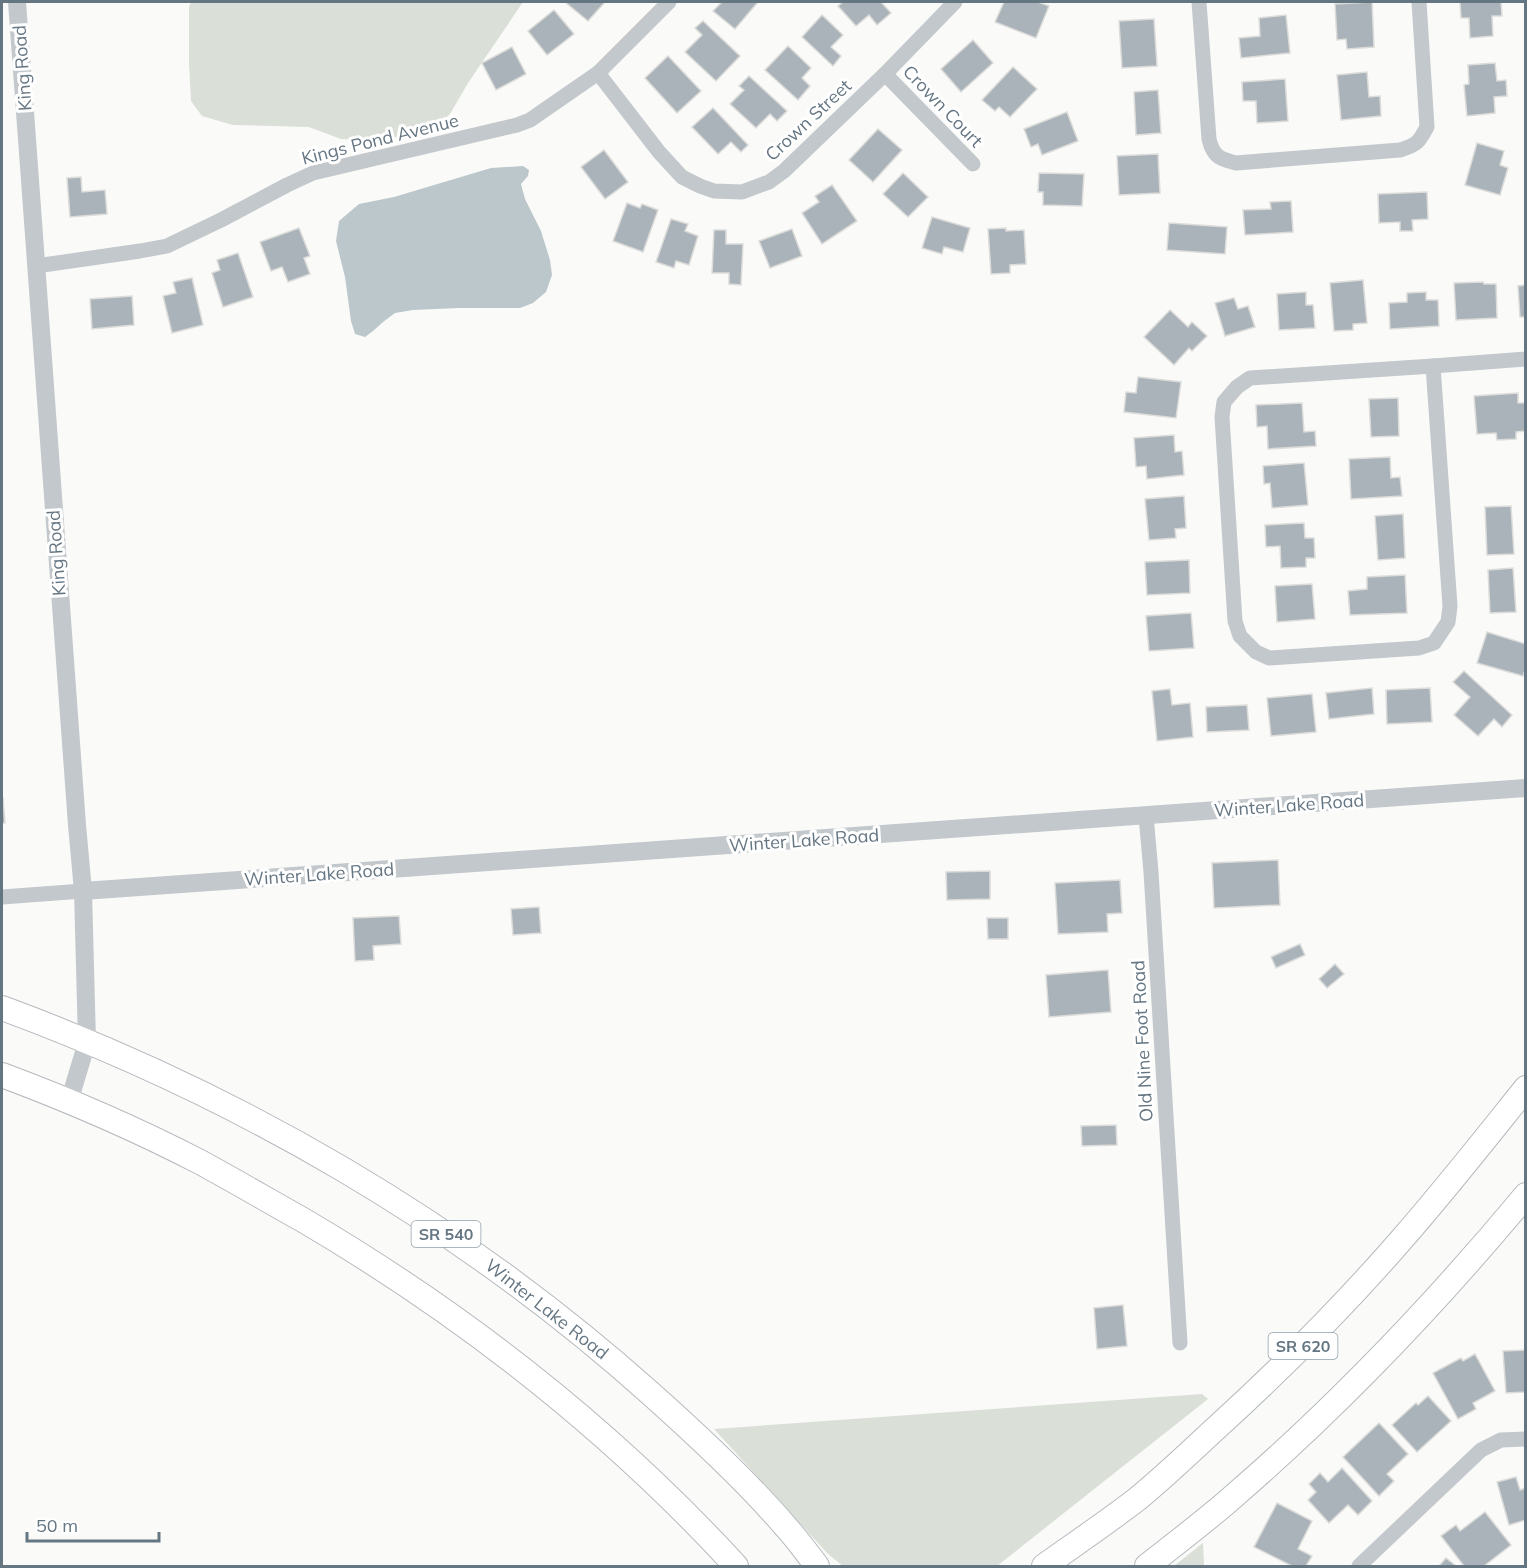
<svg xmlns="http://www.w3.org/2000/svg" width="1527" height="1568" font-family="Mulish,sans-serif">
<style>
.green{fill:#dadfd7}
.water{fill:#bbc7cb}
.building{fill:#aab3b9;stroke:#dcdcda;stroke-width:1.5}
.lines{fill:none;stroke-linecap:round;stroke-linejoin:round}
.primary-casing{stroke:#b5babe;stroke-width:26}
.minor{stroke:#c3c8cc;stroke-width:15}
.tertiary{stroke:#c3c8cc;stroke-width:18}
.primary{stroke:#fff;stroke-width:24}
.labels{text-anchor:middle;dominant-baseline:central;stroke-width:6;stroke-linejoin:round;paint-order:stroke}
.shield{fill:#fff;stroke:#939fa8;stroke-width:1.5}
.shield-label{font-size:16px;font-weight:bold;fill:#657683}
.street-label{font-size:18px;fill:#657683;stroke:#fff}
</style>
<rect width="100%" height="100%" fill="#fafaf8"/>
<g class="green">
<polygon points="191,2 523,2 468,83 450,114 432,130 375,141 341,139 309,127 233,125 202,116 191,101 189,63 189,7"/>
<polygon points="1202,1394 1208,1399 997,1566 843,1566 828,1554 714,1429"/>
<polygon points="1203,1543 1204,1566 1174,1566"/>
</g>
<polygon class="water" points="523,166 529,170 528,176 521,184 525,199 541,231 550,260 552,275 546,292 533,303 520,308 459,308 413,310 395,313 383,322 373,331 365,337 355,334 351,321 345,277 336,241 339,221 359,204 394,197 491,168"/>
<g class="building">
<polygon points="565,2 605,2 588,21"/>
<polygon points="722,2 758,2 735,29 713,11"/>
<polygon points="843,2 881,2 891,13 877,25 869,15 856,26 838,6"/>
<polygon points="1004,2 1038,2 1049,6 1036,38 995,22"/>
<polygon points="1372,2 1374,47 1347,49 1346,39 1337,40 1335,4"/>
<polygon points="1460,2 1501,2 1502,16 1492,16 1493,36 1470,38 1469,18 1461,18"/>
<polygon points="554,10 574,34 547,55 528,31"/>
<polygon points="822,15 843,35 831,47 841,56 833,66 802,37"/>
<polygon points="1286,15 1290,53 1241,58 1239,38 1260,36 1259,18"/>
<polygon points="1154,19 1157,66 1122,68 1119,21"/>
<polygon points="703,21 740,56 716,81 685,52 702,35 695,28"/>
<polygon points="973,40 993,63 961,92 941,69"/>
<polygon points="788,46 811,68 802,78 810,86 798,100 765,70"/>
<polygon points="512,47 526,74 496,90 482,63"/>
<polygon points="668,56 701,91 677,113 645,78"/>
<polygon points="1495,63 1497,81 1506,80 1507,96 1494,97 1495,113 1467,116 1464,85 1469,84 1468,65"/>
<polygon points="1013,67 1037,89 1010,117 999,107 995,111 982,100"/>
<polygon points="1367,72 1369,97 1380,96 1381,116 1341,120 1337,75"/>
<polygon points="749,76 787,111 777,121 770,114 756,128 730,104 744,90 739,86"/>
<polygon points="1285,79 1288,121 1257,123 1256,101 1243,101 1242,82"/>
<polygon points="1158,90 1161,133 1136,135 1134,92"/>
<polygon points="713,108 748,145 741,152 731,142 718,154 692,127"/>
<polygon points="1067,112 1078,141 1042,155 1038,144 1031,147 1024,129"/>
<polygon points="878,129 902,150 873,182 849,160"/>
<polygon points="1477,143 1504,151 1500,165 1508,168 1500,195 1465,185"/>
<polygon points="604,150 628,182 605,199 581,167"/>
<polygon points="1158,154 1160,193 1119,195 1117,156"/>
<polygon points="903,173 928,197 908,217 883,194"/>
<polygon points="1039,173 1084,174 1082,206 1043,205 1043,192 1038,192"/>
<polygon points="81,177 82,192 105,190 107,214 70,217 67,178"/>
<polygon points="832,185 857,221 822,244 802,213 819,202 815,196"/>
<polygon points="1427,192 1428,219 1412,220 1413,231 1400,231 1400,222 1379,223 1378,194"/>
<polygon points="1291,201 1293,232 1245,235 1243,210 1271,209 1270,202"/>
<polygon points="627,203 640,208 642,204 658,210 643,252 613,241"/>
<polygon points="932,217 970,228 963,252 944,247 942,254 922,248"/>
<polygon points="671,219 688,224 685,231 698,236 689,265 676,261 674,268 656,262"/>
<polygon points="1169,223 1227,227 1225,254 1167,250"/>
<polygon points="299,228 310,256 304,258 310,274 288,282 282,267 271,271 260,242"/>
<polygon points="1006,228 1006,231 1024,230 1026,264 1010,265 1010,273 991,274 988,229"/>
<polygon points="792,229 802,256 770,268 759,241"/>
<polygon points="714,230 726,230 726,244 743,244 741,285 729,284 729,273 712,273"/>
<polygon points="238,253 253,297 223,307 212,273 220,270 217,260"/>
<polygon points="192,278 203,325 172,333 163,296 176,293 173,282"/>
<polygon points="1363,280 1367,323 1353,324 1353,330 1334,331 1330,283"/>
<polygon points="1483,282 1484,284 1496,284 1497,318 1456,320 1454,283"/>
<polygon points="1526,285 1526,317 1520,317 1518,286"/>
<polygon points="1306,292 1306,305 1313,305 1315,328 1279,330 1277,294"/>
<polygon points="1426,292 1426,300 1438,300 1439,326 1390,329 1389,303 1407,302 1407,293"/>
<polygon points="132,296 134,325 92,329 90,299"/>
<polygon points="1234,298 1238,309 1248,306 1255,327 1225,336 1215,303"/>
<polygon points="1170,310 1188,327 1192,322 1207,336 1192,351 1189,348 1174,365 1144,337"/>
<polygon points="1138,377 1181,382 1176,418 1124,412 1126,392 1136,393"/>
<polygon points="1518,393 1518,403 1526,403 1526,431 1516,432 1516,439 1497,440 1496,433 1477,434 1474,396"/>
<polygon points="1398,398 1399,436 1371,437 1369,399"/>
<polygon points="1302,403 1304,432 1315,431 1316,446 1268,449 1267,426 1257,427 1256,405"/>
<polygon points="1174,435 1175,452 1182,451 1184,475 1147,479 1146,466 1136,467 1134,438"/>
<polygon points="1390,457 1391,478 1400,477 1402,496 1351,499 1349,459"/>
<polygon points="1304,463 1308,505 1272,508 1270,483 1264,484 1263,466"/>
<polygon points="1184,496 1186,528 1175,529 1176,538 1149,540 1145,499"/>
<polygon points="1511,506 1514,554 1487,555 1485,507"/>
<polygon points="1403,514 1405,558 1378,560 1375,516"/>
<polygon points="1304,523 1305,538 1314,538 1315,558 1306,558 1306,567 1281,568 1280,546 1266,547 1265,525"/>
<polygon points="1189,560 1190,593 1147,595 1145,562"/>
<polygon points="1513,568 1516,612 1490,613 1488,570"/>
<polygon points="1405,575 1407,613 1350,615 1348,591 1367,589 1367,577"/>
<polygon points="1312,584 1315,619 1277,622 1275,586"/>
<polygon points="1191,613 1194,648 1149,651 1146,616"/>
<polygon points="1487,632 1526,644 1526,667 1523,676 1477,663"/>
<polygon points="1464,671 1512,715 1502,727 1494,719 1478,736 1454,715 1470,697 1453,682"/>
<polygon points="1372,688 1374,714 1329,719 1326,693"/>
<polygon points="1430,688 1432,722 1387,724 1386,690"/>
<polygon points="1170,689 1172,705 1190,703 1193,737 1157,741 1152,691"/>
<polygon points="1312,694 1316,732 1271,736 1267,698"/>
<polygon points="1247,705 1249,730 1207,732 1206,707"/>
<polygon points="2,798 3,798 5,823 2,823"/>
<polygon points="1278,860 1280,905 1214,908 1212,863"/>
<polygon points="990,871 990,899 947,900 946,872"/>
<polygon points="1120,880 1122,913 1107,914 1108,932 1058,934 1055,883"/>
<polygon points="539,907 541,933 513,935 511,909"/>
<polygon points="399,916 401,944 373,946 374,960 355,961 353,918"/>
<polygon points="987,918 1008,918 1008,939 988,939"/>
<polygon points="1300,944 1305,955 1276,968 1271,957"/>
<polygon points="1335,964 1344,974 1327,988 1319,979"/>
<polygon points="1108,970 1111,1012 1049,1017 1046,975"/>
<polygon points="1116,1125 1117,1145 1082,1146 1081,1126"/>
<polygon points="1123,1305 1127,1346 1097,1349 1094,1308"/>
<polygon points="1526,1350 1526,1392 1506,1393 1503,1351"/>
<polygon points="1475,1354 1495,1391 1473,1403 1476,1409 1458,1419 1433,1373 1461,1358 1463,1361"/>
<polygon points="1428,1396 1451,1421 1417,1452 1392,1425 1416,1403 1418,1405"/>
<polygon points="1379,1423 1408,1454 1387,1474 1394,1481 1379,1496 1343,1457"/>
<polygon points="1342,1468 1372,1501 1358,1515 1348,1505 1329,1523 1308,1500 1316,1492 1309,1484 1320,1473 1328,1482"/>
<polygon points="1516,1477 1520,1490 1526,1488 1526,1520 1509,1525 1497,1482"/>
<polygon points="1277,1503 1312,1521 1298,1549 1312,1556 1306,1566 1292,1566 1254,1547"/>
<polygon points="1485,1512 1511,1545 1484,1566 1464,1566 1441,1536 1456,1525 1460,1531"/>
<polygon points="1446,1558 1456,1566 1439,1566"/>
</g>
<g class="lines">
<g class="primary-casing">
<g id="primary">
<path d="M2 1008C240 1096 461 1224 650 1393 696 1434 746 1480 786 1527 797 1539 807 1553 817 1566"/>
<path d="M2 1075C69 1100 136 1129 200 1162 235 1181 269 1201 303 1220 463 1314 610 1429 736 1566"/>
<path d="M1044 1566C1075 1544 1106 1523 1136 1500 1163 1478 1188 1454 1214 1430 1280 1370 1343 1307 1402 1239 1445 1190 1485 1139 1526 1088"/>
<path d="M1147 1566C1176 1543 1207 1520 1235 1495 1340 1404 1437 1302 1526 1195"/>
</g>
</g>
<g class="minor">
<path d="M1199 2 1209 139C1213 156 1219 159 1236 163L1400 150C1417 145 1419 142 1427 127L1419 2"/>
<polyline points="598,73 659,152 682,177 700,186 714,191 742,192 769,182 784,171 885,74 955,2"/>
<polyline points="885,74 973,164"/>
<polyline points="36,266 140,251 167,246 221,220 287,185 313,173 517,125 530,120 598,73 669,2"/>
<polygon points="1433,366 1450,606 1448,622 1434,643 1419,648 1269,658 1256,652 1240,636 1235,621 1222,417 1224,402 1237,387 1250,378"/>
<polyline points="1433,366 1526,359"/>
<polyline points="1146,816 1151,872 1180,1343"/>
<polyline points="2,897 83,891"/>
<polyline points="1359,1566 1481,1450 1501,1440 1526,1439"/>
</g>
<g class="tertiary">
<polyline points="17,2 77,825 83,891 87,1042 69,1102"/>
<polyline points="83,891 1526,788"/>
</g>
<use href="#primary" class="primary"/>
</g>
<g class="labels">
<g class="shield">
<rect x="411.5" y="1221" width="69" height="26" rx="4.5"/>
<rect x="1268.5" y="1333" width="69" height="26" rx="4.5"/>
</g>
<g class="shield-label">
<text x="446" y="1234">SR 540</text>
<text x="1303" y="1346">SR 620</text>
</g>
<g class="street-label">
<text transform="translate(22 68) rotate(-94)">King Road</text>
<text transform="translate(943 106) rotate(46)">Crown Court</text>
<text transform="translate(808 120) rotate(-43)">Crown Street</text>
<text transform="translate(380 139) rotate(-14)">Kings Pond Avenue</text>
<text transform="translate(56 553) rotate(-94)">King Road</text>
<text transform="translate(1289 805) rotate(-4)">Winter Lake Road</text>
<text transform="translate(804 840) rotate(-4)">Winter Lake Road</text>
<text transform="translate(319 874) rotate(-4)">Winter Lake Road</text>
<text transform="translate(1142 1041) rotate(-93)">Old Nine Foot Road</text>
<text transform="translate(547 1309) rotate(38)">Winter Lake Road</text>
</g>
</g>
<rect width="1527" height="1568" fill="none" stroke="#657683" stroke-width="6"/>
<path d="M27 1532v9h132v-9" fill="none" stroke="#657683" stroke-width="3"/>
<text x="36" y="1532" font-size="18" fill="#657683" stroke="#ffffff" stroke-width="4.5" paint-order="stroke">50 m</text>
</svg>
